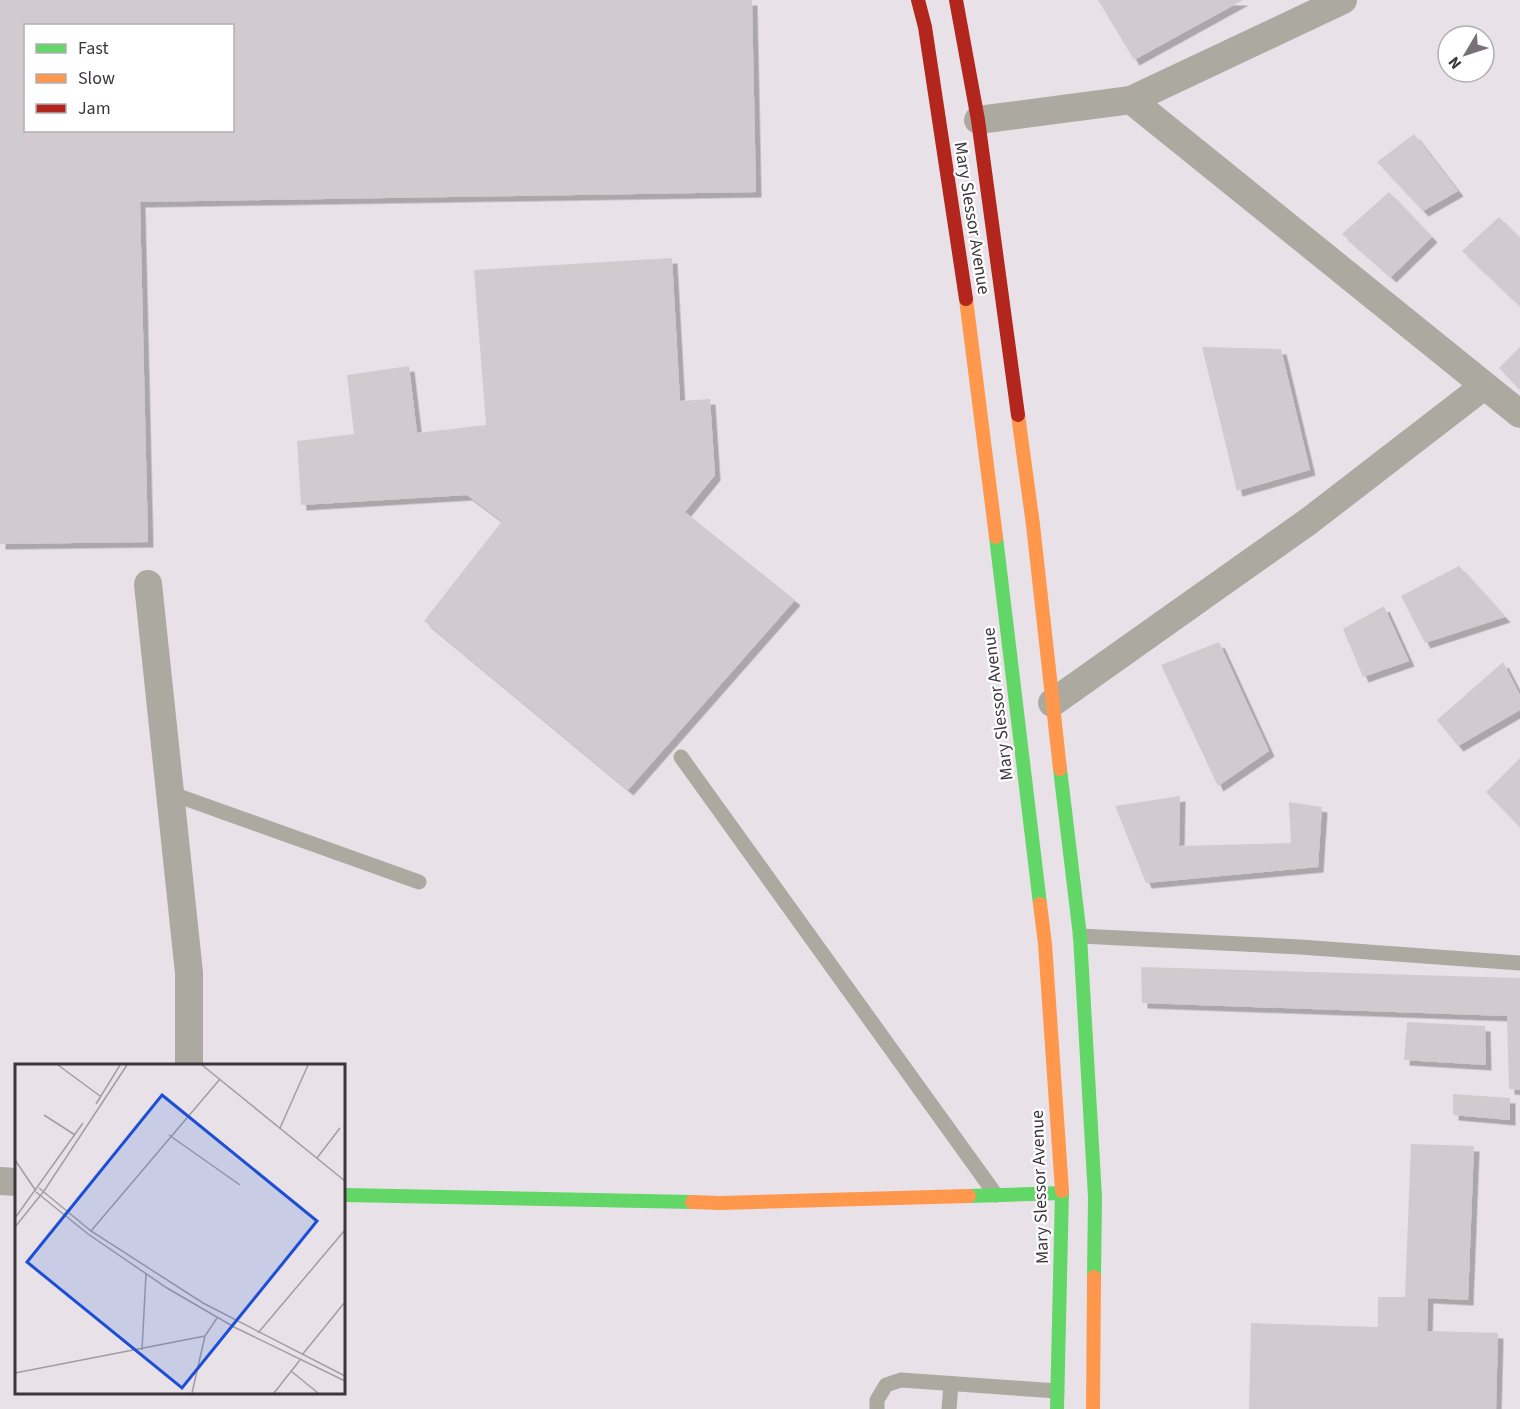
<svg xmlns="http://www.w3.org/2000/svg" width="1520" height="1409" font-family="'Source Sans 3',sans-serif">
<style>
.building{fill:#d1cbd0;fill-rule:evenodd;filter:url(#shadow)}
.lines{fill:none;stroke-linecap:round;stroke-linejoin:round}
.lane{stroke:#aca9a0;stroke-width:15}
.street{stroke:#aca9a0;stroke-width:28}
.fast{stroke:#63d668;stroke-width:14}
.slow{stroke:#ff974d;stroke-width:14}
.jam{stroke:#b3261e;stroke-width:14}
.labels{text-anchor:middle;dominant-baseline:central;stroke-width:4.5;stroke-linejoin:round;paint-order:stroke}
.street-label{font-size:18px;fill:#3c363c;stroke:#fff}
.inset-road{fill:none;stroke:#a39da3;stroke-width:1.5}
.view{fill:#1d4ed8;fill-opacity:0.15;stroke:#1d4ed8;stroke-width:3}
.inset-edge{fill:none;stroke:#3c363c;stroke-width:3}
</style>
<defs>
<filter id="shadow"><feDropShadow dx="5.5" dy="5.5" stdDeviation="0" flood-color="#0004"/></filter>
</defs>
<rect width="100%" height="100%" fill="#e8e2e8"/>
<g class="building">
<path d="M0 0H752L756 192 140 202 148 542 0 544ZM26 26H232V130H26Z"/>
<polygon points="1098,0 1243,0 1134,60"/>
<polygon points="1414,134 1458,191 1423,211 1377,162"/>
<polygon points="1389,192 1432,237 1391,277 1342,234"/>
<polygon points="1499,217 1520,238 1520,306 1462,251"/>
<polygon points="672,258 680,401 710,399 715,475 685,512 795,600 628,790 424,621 502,521 467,495 301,505 297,441 354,434 347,375 409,366 417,433 486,425 474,270"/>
<polygon points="1202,347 1281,349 1310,470 1237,491"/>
<polygon points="1520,347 1520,390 1499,368"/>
<polygon points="1459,566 1505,617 1425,643 1401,596"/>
<polygon points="1384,606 1409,661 1363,677 1343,629"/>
<polygon points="1219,642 1269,751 1218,786 1161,665"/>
<polygon points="1503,662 1520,695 1520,710 1458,746 1437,720"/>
<polygon points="1520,758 1520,827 1486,792"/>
<polygon points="1180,796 1179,846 1291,843 1289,802 1322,807 1318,867 1146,883 1115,806"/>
<polygon points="1141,967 1520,978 1520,1090 1509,1089 1507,1016 1142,1003"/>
<polygon points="1407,1022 1485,1026 1486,1065 1404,1060"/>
<polygon points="1453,1094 1510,1098 1510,1120 1453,1115"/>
<polygon points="1411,1144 1474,1146 1468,1300 1428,1298 1427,1331 1498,1333 1496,1409 1249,1409 1251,1323 1378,1327 1378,1297 1405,1297"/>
</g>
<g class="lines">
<g class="lane">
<polyline points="681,757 996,1195"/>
<polyline points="170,793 419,882"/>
<polyline points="1080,936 1300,947 1520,963"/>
<polyline points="877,1409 877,1400 886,1385 901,1380 1057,1391"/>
<polyline points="949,1409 951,1384"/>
</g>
<g class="street">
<polyline points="1131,100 1520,414"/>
<polyline points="978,120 1131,100 1343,0"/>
<polyline points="148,584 189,973 189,1066"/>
<polyline points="1052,703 1309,521 1484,386"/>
<polyline points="0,1181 16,1182"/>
</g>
<g class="fast">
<polyline points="996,537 1040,904"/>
<polyline points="1060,769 1080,936 1095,1197 1094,1277"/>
<polyline points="344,1195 692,1202"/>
<polyline points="969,1196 1062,1193"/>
<polyline points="1057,1409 1062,1191"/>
</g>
<g class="slow">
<polyline points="966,299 996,537"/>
<polyline points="1018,415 1033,525 1060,769"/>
<polyline points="1040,904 1045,944 1062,1191"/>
<polyline points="692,1202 720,1203 969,1196"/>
<polyline points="1093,1409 1094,1277"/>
</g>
<g class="jam">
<polyline points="918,0 925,27 966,299"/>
<polyline points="956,0 978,120 1018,415"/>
</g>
</g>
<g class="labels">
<g class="street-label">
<text transform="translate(972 218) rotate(81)">Mary Slessor Avenue</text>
<text transform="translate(998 704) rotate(-97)">Mary Slessor Avenue</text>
<text transform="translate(1040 1187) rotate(-92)">Mary Slessor Avenue</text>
</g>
</g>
<g transform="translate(15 1064)">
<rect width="330" height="330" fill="#e8e2e8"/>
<path class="inset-road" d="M43 1 85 32M187 1 330 117M81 40 105 1M29 51 60 71M265 64 293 1M154 71 225 121M302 94 325 64M0 96 21 127M24 124 76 167 188 239 330 312M21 128 73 170 152 224 219 263 330 317M0 154 68 59M0 163 29 127 112 1M76 167 205 15M243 269 330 166M127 286 131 210M287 291 330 238M276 307 303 329M0 309 190 272M177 329 190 272 202 254M259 329 285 296"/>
<path class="view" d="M147 31 302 157 167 324 12 198Z"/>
<rect width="330" height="330" class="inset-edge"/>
</g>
<rect x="24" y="24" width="210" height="108" fill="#ffffff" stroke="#b1afb1" stroke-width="1.5"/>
<rect x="36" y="44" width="30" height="9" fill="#63d668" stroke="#b1afb1" stroke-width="1.5"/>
<text x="78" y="54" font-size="18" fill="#3c363c">Fast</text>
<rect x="36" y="74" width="30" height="9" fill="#ff974d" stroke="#b1afb1" stroke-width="1.5"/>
<text x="78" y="84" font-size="18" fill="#3c363c">Slow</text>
<rect x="36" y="104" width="30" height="9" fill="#b3261e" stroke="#b1afb1" stroke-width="1.5"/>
<text x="78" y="114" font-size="18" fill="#3c363c">Jam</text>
<g transform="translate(1466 54) rotate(231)"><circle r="28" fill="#ffffff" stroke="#b1afb1" stroke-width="1.5"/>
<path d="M0-4.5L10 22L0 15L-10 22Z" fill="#787278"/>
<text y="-9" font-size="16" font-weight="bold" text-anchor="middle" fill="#3c363c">N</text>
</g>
</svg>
